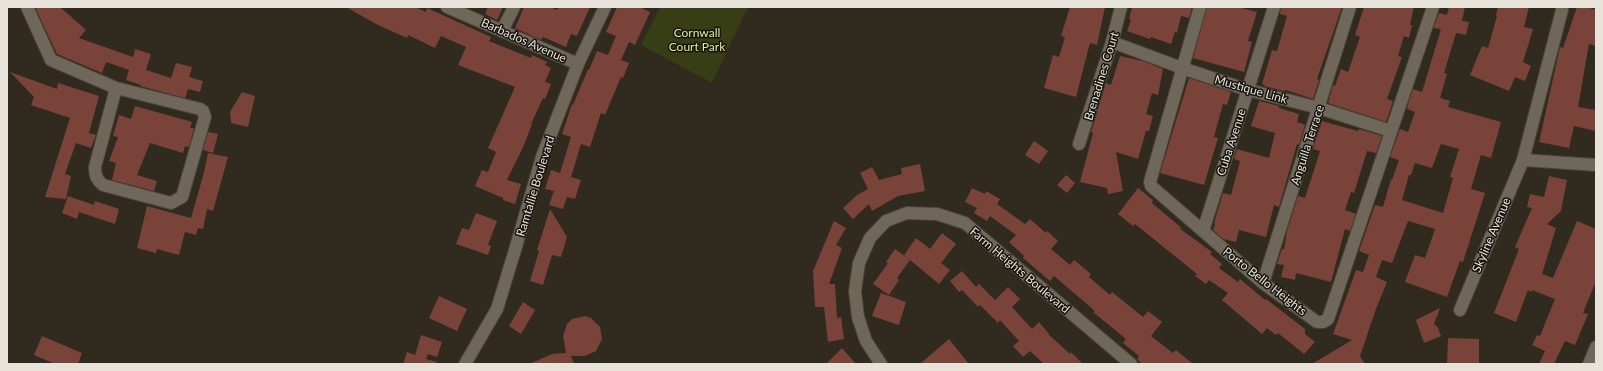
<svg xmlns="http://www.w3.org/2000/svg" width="1603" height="371" font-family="Lato,sans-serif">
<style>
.green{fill:#373d14}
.building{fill:#794339;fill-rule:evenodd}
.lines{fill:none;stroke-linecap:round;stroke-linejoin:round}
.street-casing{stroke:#4a453a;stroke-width:14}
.street{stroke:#6f6759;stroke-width:12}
.labels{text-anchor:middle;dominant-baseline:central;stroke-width:3;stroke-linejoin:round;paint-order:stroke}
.park-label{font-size:12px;fill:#deed9a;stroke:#17130e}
.street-label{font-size:12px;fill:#e7e3db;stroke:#17130e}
</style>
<rect width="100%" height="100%" fill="#312a1e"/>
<polygon class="green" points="660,7 748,7 712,83 641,45"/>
<g class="building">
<polygon points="35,7 60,7 86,30 79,38 133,57 135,49 151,54 146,70 171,78 176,63 192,67 189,77 203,81 200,92 188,89 185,98 140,86 141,85 126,80 129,70 106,62 102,73 57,54"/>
<polygon points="346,7 415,7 426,12 427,8 491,37 489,41 531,58 532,55 547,62 545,65 551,68 545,82 551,84 545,99 543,98 531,124 532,124 524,145 507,180 521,184 515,204 503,200 503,198 475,186 482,170 488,172 496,152 488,148 515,87 458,65 466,47 441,36 435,48 408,35 407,38 378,25"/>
<polygon points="488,7 503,7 497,20 485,14"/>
<polygon points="524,7 550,7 557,10 558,7 590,7 577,36 571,34 566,47 543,37 541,40 515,28"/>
<polygon points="617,7 640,7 650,12 635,45 629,42 621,60 629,63 623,78 621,77 605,115 601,113 590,147 581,144 571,177 581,180 575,199 567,197 563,209 549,205 554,191 545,189 551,170 560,173 571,137 562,134 572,104 573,105 588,69 589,70 597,51 608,55 616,36 606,32"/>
<polygon points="1070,7 1105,7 1097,45 1090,43 1076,97 1044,88 1053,55 1059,57 1065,37 1061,36"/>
<polygon points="1132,7 1192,7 1189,18 1181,16 1177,33 1175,32 1171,44 1151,37 1150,39 1127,31 1131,20 1129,19"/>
<polygon points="1207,7 1238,7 1257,12 1248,41 1252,42 1244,72 1193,58"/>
<polygon points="1281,7 1342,7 1317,79 1319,80 1313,99 1286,90 1284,91 1264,86 1265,85 1262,84 1272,50 1277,51 1287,16 1280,14"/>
<polygon points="1364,7 1414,7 1410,25 1412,25 1409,38 1404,36 1398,56 1402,57 1387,99 1393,101 1386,122 1328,103 1333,85 1335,86 1341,69 1348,72 1360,37 1355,35"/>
<path d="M1449 7H1465L1462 21 1469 22 1466 35 1456 33 1444 73 1447 74 1440 98 1450 101 1448 107 1501 122 1491 158 1481 155 1471 189 1485 193 1463 262 1460 261 1447 297 1405 282 1415 255 1425 258 1435 229 1408 221 1392 263 1382 260 1376 277 1387 282 1376 309 1360 356 1365 364H1312L1352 340 1333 334 1356 270 1363 272 1369 255 1359 251 1375 205 1383 207 1391 179 1392 180 1399 160 1390 157 1400 129 1408 132 1415 112 1407 109 1408 104 1413 89 1422 92 1441 29 1434 28V26L1439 13 1447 15ZM1441 144 1459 149 1450 177 1453 178 1443 213 1402 200 1409 175H1411L1415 163 1432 168Z"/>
<polygon points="1498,7 1529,7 1524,27 1533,29 1523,62 1531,66 1525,81 1515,77 1509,91 1470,75 1482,46 1488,48 1497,16 1496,15"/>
<polygon points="1577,7 1586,7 1596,10 1596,46 1589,44 1578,107 1596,110 1596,131 1574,126 1569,148 1539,142 1560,47 1563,48"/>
<polygon points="1120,56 1143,61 1163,69 1158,95 1152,93 1146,114 1153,116 1149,131 1146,131 1138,159 1116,152 1123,191 1108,194 1107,188 1080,182 1093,133 1091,132 1106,83 1111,85"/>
<polygon points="10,72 57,89 58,83 99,96 89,133 96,135 91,148 76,143 65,174 71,176 66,199 45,197 70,118 31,105 34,97"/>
<polygon points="1189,78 1231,92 1227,105 1223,104 1214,137 1218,138 1204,185 1160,173"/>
<polygon points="242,92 255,96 248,127 231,123 230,112"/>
<polygon points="1259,101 1279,106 1279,108 1299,114 1297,122 1305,125 1299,145 1297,144 1279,207 1274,205 1266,237 1239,230 1236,242 1223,239 1213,230 1215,224 1214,223 1223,193 1231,195 1240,161 1234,159 1237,149 1269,158 1275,133 1251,126"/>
<polygon points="135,106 192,122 190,128 194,128 189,147 185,146 183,153 150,143 137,175 157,181 154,191 112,180 116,163 109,161 118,137 113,136 119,115 131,119"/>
<polygon points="1322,121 1358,131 1359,129 1382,136 1376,153 1367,151 1354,193 1351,192 1345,210 1356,214 1350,231 1345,229 1331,282 1296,273 1295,280 1281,277 1284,265 1277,264 1282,249 1284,249 1287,231 1298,196 1305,198 1320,151 1313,149"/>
<polygon points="208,132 218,134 213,153 203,150"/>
<polygon points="1034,141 1048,151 1039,164 1025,155"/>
<polygon points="208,153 228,157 213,211 207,209 203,229 198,228 196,235 185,232 179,255 157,249 156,253 137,248 147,206 191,218 203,176"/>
<polygon points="920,164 925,191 898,196 872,211 869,204 853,219 843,208 857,195 868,189 860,173 872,167 879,180 902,174 901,168"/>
<polygon points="1066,175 1075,183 1067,193 1057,185"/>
<polygon points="1549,176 1567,180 1561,211 1547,224 1556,228 1542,274 1553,278 1577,221 1596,229 1596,281 1583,313 1588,314 1575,345 1565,341 1554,364 1539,364 1545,351 1532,345 1537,335 1540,336 1555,299 1532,290 1532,292 1528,290 1516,322 1494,313 1519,249 1515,247 1532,208 1527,207 1530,194 1544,197"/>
<polygon points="972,188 985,194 986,191 1000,199 997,204 1025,224 1030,219 1046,233 1047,231 1058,241 1051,249 1070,265 1074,260 1091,274 1089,277 1110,295 1112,292 1143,317 1148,311 1162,322 1151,336 1173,353 1176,350 1193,364 1142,364 1137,359 1139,356 1123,343 1126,339 1093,312 1095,311 1054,276 1050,281 1023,258 1024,256 1009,242 1016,235 990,216 987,221 974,213 977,208 965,202"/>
<polygon points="1138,188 1153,200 1152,203 1183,229 1179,228 1212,252 1210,254 1222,264 1219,268 1238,282 1240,279 1265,300 1266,299 1305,329 1305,334 1315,342 1304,354 1278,333 1276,335 1267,328 1262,334 1222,300 1228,293 1209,280 1206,284 1195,276 1197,274 1135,224 1133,226 1118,214"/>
<polygon points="68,196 94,205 95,201 119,209 115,224 79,212 77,219 62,213"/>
<polygon points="550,209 567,237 561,257 552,255 543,285 530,281 539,251 537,250"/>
<polygon points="476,213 497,221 488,245 491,246 488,255 456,244 462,228 469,230"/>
<polygon points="834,221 846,228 836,245 842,248 829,284 835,284 837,318 841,317 844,339 828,342 824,307 815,307 813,271"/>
<polygon points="942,233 956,244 941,263 950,270 939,284 904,255 916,238 930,249"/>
<polygon points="895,249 910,260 897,278 899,280 889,295 873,284 888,263 886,262"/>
<polygon points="962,271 976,287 979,284 995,300 1008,287 1020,299 1012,307 1032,329 1039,322 1049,334 1048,334 1070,354 1071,352 1083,364 1044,364 1030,351 1023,357 1013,346 1019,341 1000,320 998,323 980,305 978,307 962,290 959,292 950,281"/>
<polygon points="881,293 906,302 899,325 872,316"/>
<polygon points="439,296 467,309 457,331 429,318"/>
<polygon points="523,302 535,310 521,334 509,326"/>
<polygon points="1440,308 1434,324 1438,328 1441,336 1424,343 1416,320"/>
<polygon points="585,316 591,318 600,327 602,339 596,351 585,356 571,356 574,364 529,364 552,354 566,353 563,336 567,324 572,319"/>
<polygon points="421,335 442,342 437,357 428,354 426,359 437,362 437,364 403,364 407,352 415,355"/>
<polygon points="42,336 82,353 78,364 55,364 34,355"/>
<polygon points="1448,338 1479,339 1479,364 1447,364"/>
<polygon points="949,339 969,364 920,364"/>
<polygon points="842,348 856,364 826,364"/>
</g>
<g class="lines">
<g class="street-casing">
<g id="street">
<path d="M27 7 51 60 116 88 200 109 203 111 205 117 182 197 171 203 103 185C97 180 95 176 95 167L116 88"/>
<polyline points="447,7 578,64"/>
<polyline points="1200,7 1150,182 1151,186 1263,283 1317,322 1323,322 1328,319 1433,7"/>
<polyline points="502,31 514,7"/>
<polyline points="1112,42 1182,68 1248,90 1319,108 1391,131"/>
<polyline points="1079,144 1112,42 1121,7"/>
<polyline points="1523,160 1596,165"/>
<polyline points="1203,231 1274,7"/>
<polyline points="1263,283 1350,7"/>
<polyline points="1460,310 1523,160 1562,10"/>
<polyline points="465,364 497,309 515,250 542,157 578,64 605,7"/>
<polyline points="881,364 866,341 858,317 855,291 859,263 870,238 886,221 907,213 937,214 965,223 1131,364"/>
<polyline points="1589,364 1596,347"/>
</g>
</g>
<use href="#street" class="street"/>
</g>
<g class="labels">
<g class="park-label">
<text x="697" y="32">Cornwall<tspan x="697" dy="14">Court Park</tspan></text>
</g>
<g class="street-label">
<text transform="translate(524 40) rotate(24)">Barbados Avenue</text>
<text transform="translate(1101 76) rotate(-73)">Brenadines Court</text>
<text transform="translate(1251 89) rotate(16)">Mustique Link</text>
<text transform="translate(1231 142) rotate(-72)">Cuba Avenue</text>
<text transform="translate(1307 145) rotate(-72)">Anguilla Terrace</text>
<text transform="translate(535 186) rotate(-73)">Ramtallie Boulevard</text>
<text transform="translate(1491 235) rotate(-67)">Skyline Avenue</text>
<text transform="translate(1020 270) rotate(40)">Farm Heights Boulevard</text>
<text transform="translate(1265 281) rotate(38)">Porto Bello Heights</text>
</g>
</g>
<rect width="1603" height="371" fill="none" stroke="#e7e3db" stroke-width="16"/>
</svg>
